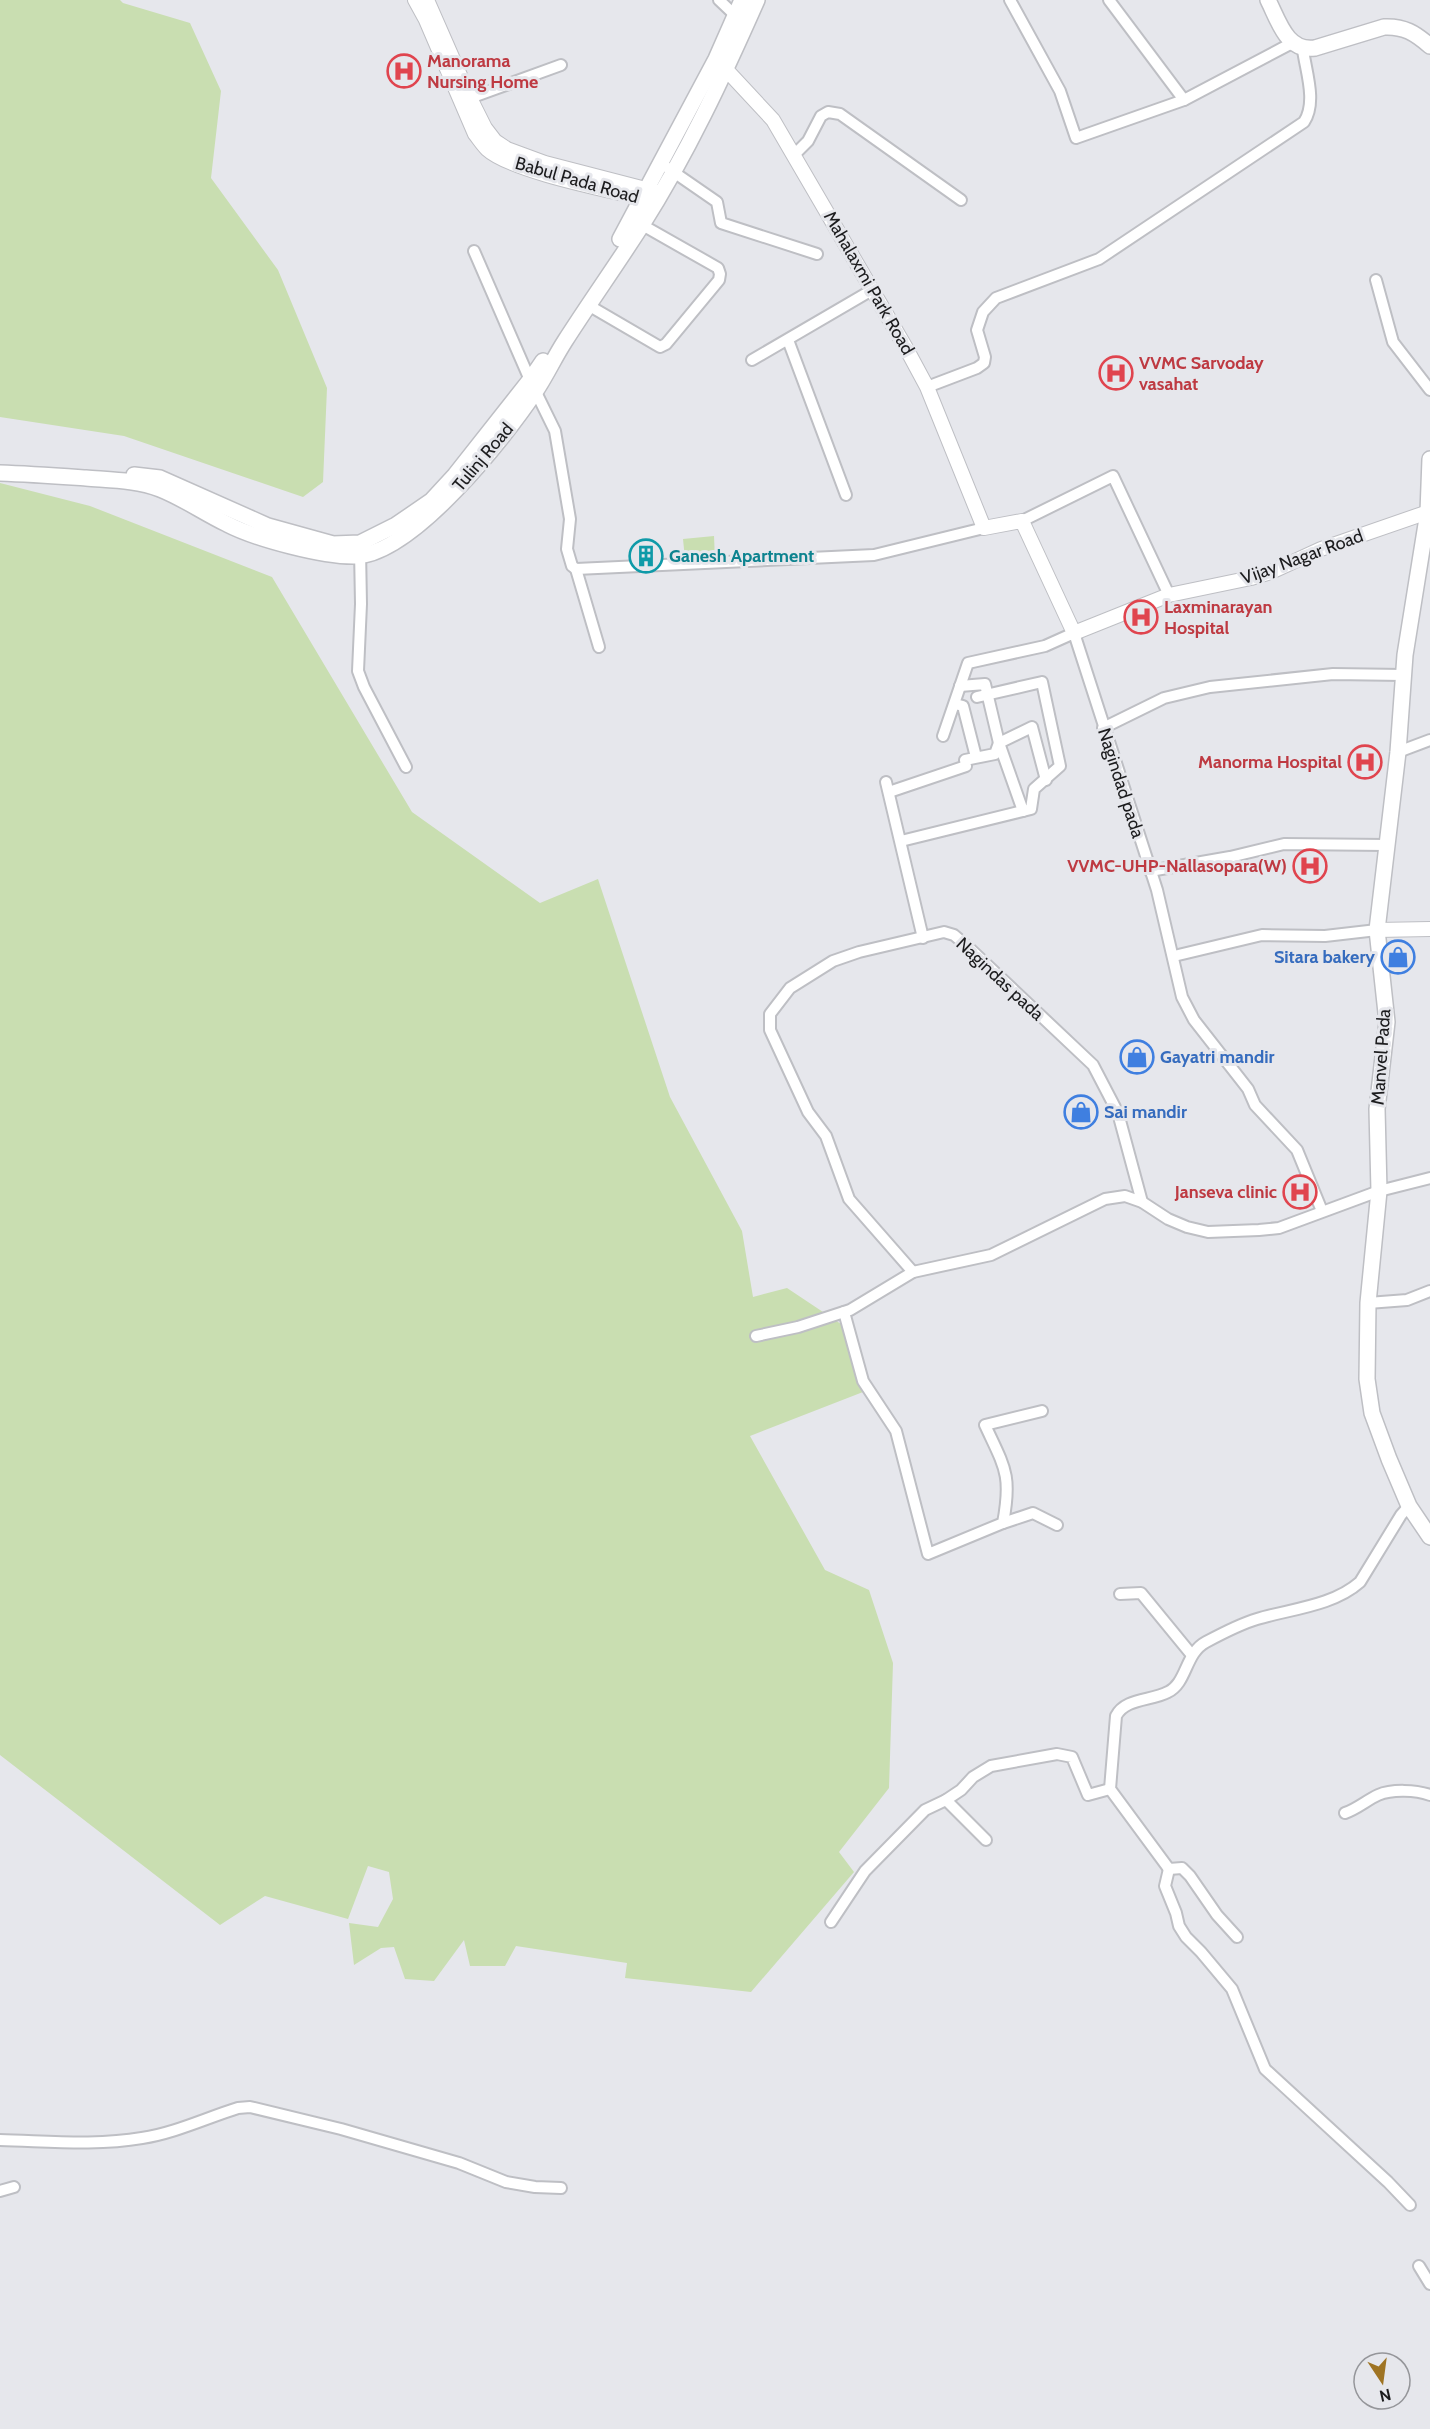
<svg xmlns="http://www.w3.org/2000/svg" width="1430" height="2429" font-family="Cabin,sans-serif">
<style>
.green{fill:#c9deb1}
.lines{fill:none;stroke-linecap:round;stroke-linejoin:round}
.minor-casing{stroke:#bebfc4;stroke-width:14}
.tertiary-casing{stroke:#bebfc4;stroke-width:16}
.secondary-casing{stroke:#bebfc4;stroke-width:18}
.minor{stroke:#fff;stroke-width:10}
.tertiary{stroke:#fff;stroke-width:14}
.secondary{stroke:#fff;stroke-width:15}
.labels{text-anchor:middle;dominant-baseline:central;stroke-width:6;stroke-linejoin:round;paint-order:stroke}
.health-label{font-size:18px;font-weight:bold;fill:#be3a42;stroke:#e6e7ec;text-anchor:start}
.street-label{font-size:18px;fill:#1c1c1e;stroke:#e6e7ec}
.culture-label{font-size:18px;font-weight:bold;fill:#0d838f;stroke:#e6e7ec;text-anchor:start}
.shop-label{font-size:18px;font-weight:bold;fill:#366cbe;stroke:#e6e7ec;text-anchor:start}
</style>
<rect width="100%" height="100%" fill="#e6e7ec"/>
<g class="green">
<polygon points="0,0 120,0 123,3 190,23 221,91 211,178 278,270 327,388 323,482 303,497 124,436 0,417"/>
<polygon points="0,483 90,506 272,577 412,812 540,903 598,879 670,1097 742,1231 753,1297 787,1288 841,1324 863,1392 750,1436 825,1570 869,1590 893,1663 889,1788 839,1852 854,1872 751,1992 625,1978 627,1963 516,1946 505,1966 470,1966 464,1940 434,1981 405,1979 394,1947 381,1948 354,1965 349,1923 378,1927 393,1899 389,1872 368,1866 348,1919 265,1896 220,1925 0,1755"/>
<polygon points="714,536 715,559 685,559 683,539"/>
</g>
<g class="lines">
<g class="minor-casing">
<g id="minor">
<polyline points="719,0 739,19"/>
<polyline points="1010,0 1060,91 1076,138 1184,100 1292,43"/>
<polyline points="1109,0 1184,100"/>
<polyline points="470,98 561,65"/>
<polyline points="794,155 808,141 821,116 828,112 840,114 961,200"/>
<polyline points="662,164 717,202 721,223 817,254"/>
<polyline points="474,251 530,380 555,431 570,519 567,549 572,566 576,569 874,555 984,528"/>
<polyline points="1376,280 1393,342 1430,390"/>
<polyline points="588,305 660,347 666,344 719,280 720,274 718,268 637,222"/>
<polyline points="788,340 846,495"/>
<polyline points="752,360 872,290"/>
<path d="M927 387 977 368 984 363 985 357 977 330 983 312 996 298 1099 259 1304 122C1317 102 1306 72 1303 50"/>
<polyline points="1022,521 1113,476 1169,595"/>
<polyline points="360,550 361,604 358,671 364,687 406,767"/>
<polyline points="576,569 599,647"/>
<polyline points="960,686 985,684 999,743 1023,811"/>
<polyline points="955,704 963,706 976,757"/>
<polyline points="1103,728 1164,698 1210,687 1333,674 1403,675"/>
<polyline points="943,736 968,663 1045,646 1074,633 1157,890 1182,997 1194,1020 1248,1089 1255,1105 1297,1150 1322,1211"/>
<polyline points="1398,752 1430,740"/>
<polyline points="886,782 923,938"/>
<polyline points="889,792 966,766 965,760 995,754 999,743 1032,727 1046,780"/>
<polyline points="901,841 1031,809 1034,789 1060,766 1042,682 977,697"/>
<polyline points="1150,871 1230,857 1284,844 1386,845"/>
<polyline points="1174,956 1262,935 1325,936 1377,930"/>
<polyline points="913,1272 849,1199 826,1136 808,1112 770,1030 770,1014 790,988 833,961 859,952 944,932 954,935 968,947 1093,1065 1118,1113 1142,1202"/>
<polyline points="1368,1303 1407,1300 1430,1291"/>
<path d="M844 1312 863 1381 896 1431 928 1554 1003 1523C1012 1475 1005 1468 985 1425L1042 1411"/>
<polyline points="756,1336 798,1327 850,1310 913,1272 991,1255 1105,1199 1125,1196 1142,1202 1168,1219 1187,1227 1208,1232 1259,1230 1279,1228 1379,1191 1430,1178"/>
<polyline points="1003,1523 1033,1513 1057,1525"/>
<polyline points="1120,1594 1141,1593 1191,1654"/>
<polyline points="946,1800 986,1840"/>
<path d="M1345 1813C1357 1809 1367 1800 1378 1795 1392 1789 1416 1790 1430 1795"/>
<polyline points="1169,1869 1165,1886 1176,1913 1179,1926 1186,1937 1201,1952 1232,1989 1265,2069 1388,2182 1410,2205"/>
<polyline points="831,1922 865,1871 925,1810 946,1800 961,1790 973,1777 991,1766 1057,1754 1072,1757 1088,1795 1110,1789"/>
<path d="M1237 1937 1217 1915 1190 1876 1182 1868 1169 1869 1110 1789 1116 1716C1125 1698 1151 1701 1168 1692 1187 1683 1185 1653 1206 1642 1221 1634 1240 1624 1257 1619 1290 1609 1333 1606 1360 1582L1401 1515 1409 1506"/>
<path d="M0 2140C47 2141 96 2146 142 2138 175 2133 206 2118 238 2108L250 2107 341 2129 459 2163 506 2182 535 2187 561 2188"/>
<polyline points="0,2191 14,2187"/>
<polyline points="1419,2266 1430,2284"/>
</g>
</g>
<g class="tertiary-casing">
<g id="tertiary">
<path d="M415 0 426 20 475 134C479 139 483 145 487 149 512 172 614 191 650 200"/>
<polyline points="427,0 470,98 485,128 495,141 507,149 545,163 657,192"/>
<polyline points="720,63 773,120 906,348 927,387 984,528 1022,521 1074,633 1169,595 1251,578 1271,572 1321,549 1428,512"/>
<polyline points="1377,930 1430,929"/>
</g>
</g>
<g class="secondary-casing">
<g id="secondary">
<path d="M1268 0C1279 22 1287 52 1315 48L1384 27C1404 26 1415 33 1430 46"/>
<polyline points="620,239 716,59 742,0"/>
<polyline points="1430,459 1428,512 1405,655 1398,752 1377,930 1387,1022 1377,1109 1379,1191 1368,1303 1367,1379 1372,1413 1389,1459 1409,1506 1430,1537"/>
<path d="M0 473C29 474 57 476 86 478 110 480 137 480 160 489 183 498 204 513 227 524 256 539 324 557 356 556 413 554 505 437 535 392 546 376 554 358 565 341 590 302 617 264 642 225 687 154 723 77 757 0"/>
<polyline points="134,475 160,478 268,526 333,544 360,543 396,525 431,501 455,475 530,380 543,361"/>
</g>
</g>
<use href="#minor" class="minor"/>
<use href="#tertiary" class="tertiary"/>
<use href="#secondary" class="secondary"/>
</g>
<defs>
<g id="hospital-ring" transform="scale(1.725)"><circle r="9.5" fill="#e6e7ec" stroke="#e0444e" stroke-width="1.5"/><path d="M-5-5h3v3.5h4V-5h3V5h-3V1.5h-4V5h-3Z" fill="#e0444e"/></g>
<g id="building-ring" transform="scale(1.725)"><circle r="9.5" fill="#e6e7ec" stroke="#0f9aa8" stroke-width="1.5"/><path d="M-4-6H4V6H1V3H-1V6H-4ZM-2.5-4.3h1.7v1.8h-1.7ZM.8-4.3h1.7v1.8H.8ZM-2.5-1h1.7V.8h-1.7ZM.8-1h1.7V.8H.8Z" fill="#0f9aa8"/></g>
<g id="shop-ring" transform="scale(1.725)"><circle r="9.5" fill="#e6e7ec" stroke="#3f7fe0" stroke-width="1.5"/><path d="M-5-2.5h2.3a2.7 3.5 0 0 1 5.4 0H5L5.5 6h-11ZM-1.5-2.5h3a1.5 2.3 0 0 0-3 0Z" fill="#3f7fe0"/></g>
</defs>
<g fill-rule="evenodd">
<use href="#hospital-ring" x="404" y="71"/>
<use href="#hospital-ring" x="1116" y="373"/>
<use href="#building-ring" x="646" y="556"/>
<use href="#hospital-ring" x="1141" y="617"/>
<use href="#hospital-ring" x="1365" y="762"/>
<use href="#hospital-ring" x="1310" y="866"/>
<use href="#shop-ring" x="1398" y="957"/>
<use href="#shop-ring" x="1137" y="1057"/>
<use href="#shop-ring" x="1081" y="1112"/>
<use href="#hospital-ring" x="1300" y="1192"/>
</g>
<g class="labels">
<g class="health-label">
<text x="427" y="61">Manorama<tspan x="427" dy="21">Nursing Home</tspan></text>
<text x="1139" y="363">VVMC Sarvoday<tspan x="1139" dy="21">vasahat</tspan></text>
<text x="1164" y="607">Laxminarayan<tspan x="1164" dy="21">Hospital</tspan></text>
<text x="1342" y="762" text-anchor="end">Manorma Hospital</text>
<text x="1287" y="866" text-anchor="end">VVMC-UHP-Nallasopara(W)</text>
<text x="1277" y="1192" text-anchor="end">Janseva clinic</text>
</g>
<g class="street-label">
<text transform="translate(577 180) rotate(16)">Babul Pada Road</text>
<text transform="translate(869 283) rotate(60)">Mahalaxmi Park Road</text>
<text transform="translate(483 457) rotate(-50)">Tulinj Road</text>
<text transform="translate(1302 557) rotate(-20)">Vijay Nagar Road</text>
<text transform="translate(1121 783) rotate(72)">Nagindad pada</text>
<text transform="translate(1000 979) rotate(43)">Nagindas pada</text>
<text transform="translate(1381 1057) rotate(-86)">Manvel Pada</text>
</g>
<g class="culture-label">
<text x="669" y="556">Ganesh Apartment</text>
</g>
<g class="shop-label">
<text x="1375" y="957" text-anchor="end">Sitara bakery</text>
<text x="1160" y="1057">Gayatri mandir</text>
<text x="1104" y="1112">Sai mandir</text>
</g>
</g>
<g transform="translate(1382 2381) rotate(167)"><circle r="28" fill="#e6e7ec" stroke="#95969a" stroke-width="1.5"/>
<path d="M0-4.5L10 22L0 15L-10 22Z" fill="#9f7423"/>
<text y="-9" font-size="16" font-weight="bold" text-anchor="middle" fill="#1c1c1e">N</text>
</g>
</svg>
